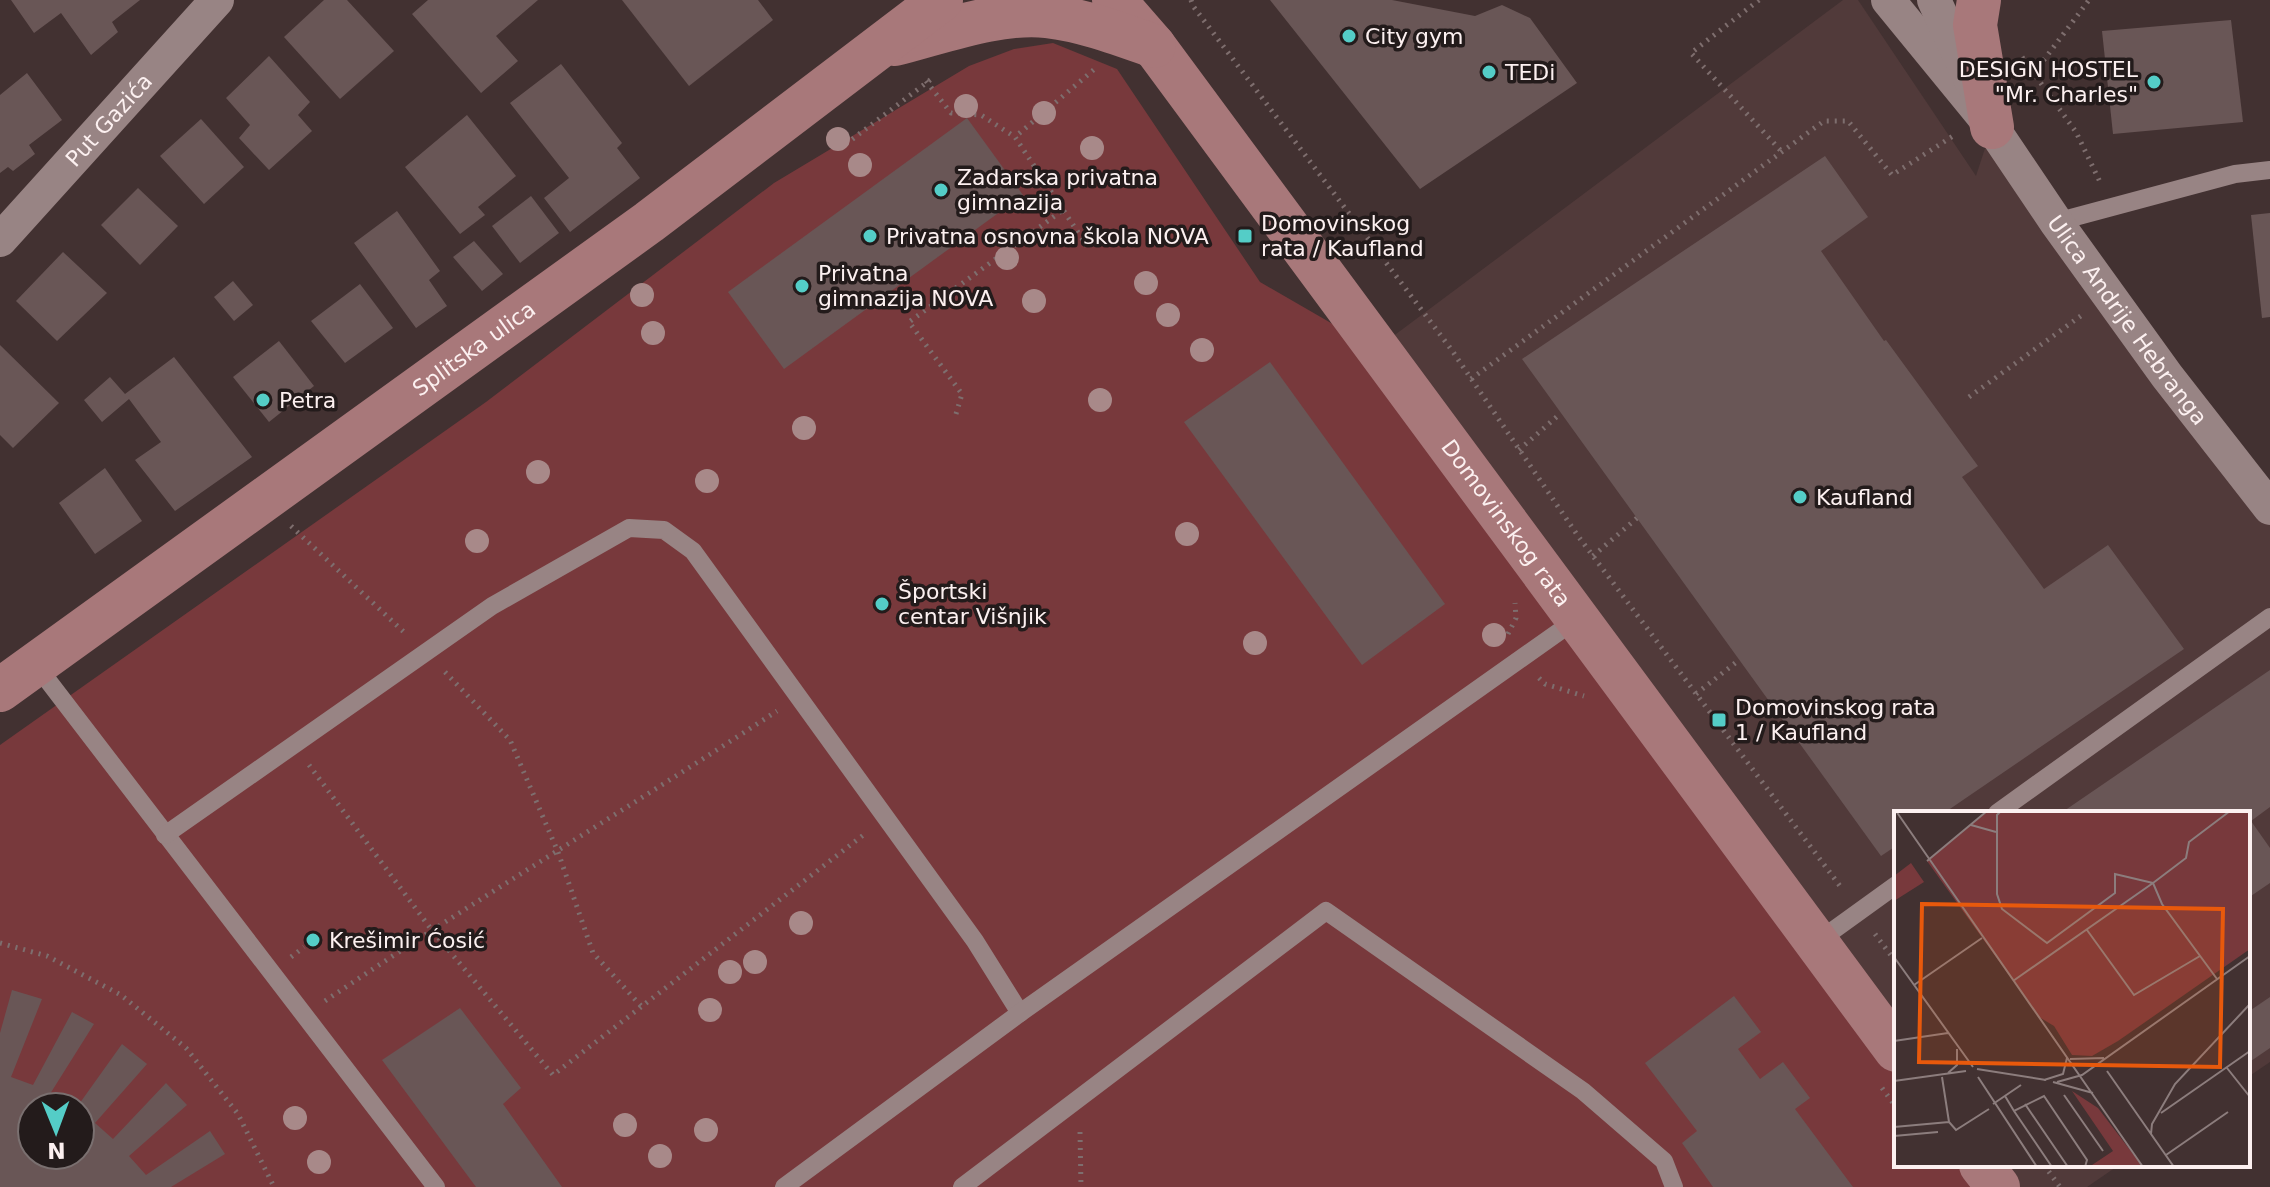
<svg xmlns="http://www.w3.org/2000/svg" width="2270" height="1187" font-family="'DejaVu Sans',sans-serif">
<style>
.built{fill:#513a3a}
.green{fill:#78393c;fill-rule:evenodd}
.building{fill:#695656}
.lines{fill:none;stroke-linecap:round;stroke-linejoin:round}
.path{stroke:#7e6e6e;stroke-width:5;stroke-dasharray:2 6;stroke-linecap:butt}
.lane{stroke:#988484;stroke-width:18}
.street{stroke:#988484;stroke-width:34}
.secondary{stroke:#a8787a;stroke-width:44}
.tree{fill:#a88989}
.poi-dot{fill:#54cdc7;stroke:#231b1b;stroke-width:3}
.labels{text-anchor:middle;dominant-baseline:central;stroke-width:7;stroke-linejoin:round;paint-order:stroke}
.poi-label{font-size:22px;fill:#fcf0f0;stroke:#231b1b;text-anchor:start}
.street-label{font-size:22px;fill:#fcf0f0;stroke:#231b1b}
.inset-road{fill:none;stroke:#8c7d7d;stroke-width:2}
.view{fill:#e8590c;fill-opacity:0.15;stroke:#e8590c;stroke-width:4}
.inset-edge{fill:none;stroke:#fcf0f0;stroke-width:4}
</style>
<rect width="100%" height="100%" fill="#423131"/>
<g class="built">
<polygon points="1843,0 1858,0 1976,176 1992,127 2270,508 2270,1062 2248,1077 2248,813 1896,813 1896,1050 1376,349"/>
<polygon points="1981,1165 2119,1165 2087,1187 1998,1187"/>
</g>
<path class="green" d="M1053 43 1117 69 1260 282 1376 349 1896 1050V1165H1981L1998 1187H0V745L486 402 774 183 969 66 1014 49ZM32 1107H80V1155H32Z"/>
<g class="building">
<polygon points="11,0 140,0 112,22 118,32 91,55 61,13 34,33"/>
<polygon points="324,0 347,0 394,51 340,99 284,37"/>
<polygon points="428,0 538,0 496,36 518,61 481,93 412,14"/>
<polygon points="622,0 758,0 773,20 689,86"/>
<polygon points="1270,0 1392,0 1475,16 1502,5 1530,18 1577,83 1420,189"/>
<polygon points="2231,20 2243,122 2113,134 2102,31"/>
<polygon points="269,56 310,102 298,115 312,131 269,170 239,138 250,125 226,98"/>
<polygon points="561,64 622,143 617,148 640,178 570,232 544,198 569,178 510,103"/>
<polygon points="27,73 62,120 29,145 35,154 13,171 8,167 0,173 0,95"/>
<polygon points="467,115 516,176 478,207 485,215 460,234 405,167"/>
<polygon points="967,118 1023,195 784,369 728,292"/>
<polygon points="201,119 244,167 204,204 160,156"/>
<polygon points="1825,156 1868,217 1821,251 1884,341 1886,340 1978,466 1962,477 2044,589 2108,545 2184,649 1944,813 1896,813 1896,846 1881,856 1522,359"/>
<polygon points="138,188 178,226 140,265 101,225"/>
<polygon points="531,196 559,233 520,263 492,226"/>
<polygon points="397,211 440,271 429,280 447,306 416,328 354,243"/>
<polygon points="2270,213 2270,317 2262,318 2251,215"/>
<polygon points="474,241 503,274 482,291 453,257"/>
<polygon points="63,252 107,293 57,341 16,301"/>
<polygon points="233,281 253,305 234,321 214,297"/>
<polygon points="360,284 393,328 345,363 311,321"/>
<polygon points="279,341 314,386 269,422 233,377"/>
<polygon points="0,345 59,403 13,448 0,435"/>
<polygon points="174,357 252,457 175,511 135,460 161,442 129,399 102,422 84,400 110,377 125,394"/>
<polygon points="1270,362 1445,604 1362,665 1184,422"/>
<polygon points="105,468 142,521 95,554 59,503"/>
<polygon points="2270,670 2270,807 2251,821 2270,848 2270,883 2248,898 2248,813 2061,813"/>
<polygon points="12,990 42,999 11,1077 33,1085 72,1012 94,1024 50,1094 74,1107 32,1107 32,1155 80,1155 80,1107 77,1107 122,1044 147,1064 95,1123 113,1139 166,1083 187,1105 129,1156 146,1175 210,1131 225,1154 171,1187 0,1187 0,1033"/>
<polygon points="1734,996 1761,1032 1738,1049 1760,1079 1783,1062 1810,1098 1795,1109 1853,1187 1713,1187 1682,1143 1697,1131 1645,1063"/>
<polygon points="2270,997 2270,1048 2248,1063 2248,1012"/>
<polygon points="460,1008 521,1088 503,1104 562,1187 476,1187 382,1060"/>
</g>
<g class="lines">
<g class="path">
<polyline points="1191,0 1193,6 1451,349 1578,536 1843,890"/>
<polyline points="1759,0 1691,53 1782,152"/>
<polyline points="2022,57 2076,132 2101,184"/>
<polyline points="2034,73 2089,0"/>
<polyline points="926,81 951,113 981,115 1015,137"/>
<polyline points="846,144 934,77"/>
<polyline points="1087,246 1015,137 1097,67"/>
<polyline points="1471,379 1824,121 1848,121 1892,175 1953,136"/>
<polyline points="1969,397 2082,315"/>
<polyline points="956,414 962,394 909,322 1063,210"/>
<polyline points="1519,450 1561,413"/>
<polyline points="291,526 406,634"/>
<polyline points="1593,556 1637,518"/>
<polyline points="1508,634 1516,618 1515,603"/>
<polyline points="445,672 510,740 558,852 593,953 641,1006"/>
<polyline points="1539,678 1545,684 1584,696"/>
<polyline points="1696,694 1739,660"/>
<polyline points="309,765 431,929 553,1075 866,833"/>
<polyline points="1875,934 1896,962"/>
<polyline points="0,943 47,956 121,995 186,1048 238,1114 274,1187"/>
<polyline points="291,957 304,947"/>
<path d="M325 1001C473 901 627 809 777 711"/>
<polyline points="1882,1088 1896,1107"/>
<polyline points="1080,1132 1081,1187"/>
<polyline points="2044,1165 2060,1187"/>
</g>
<g class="lane">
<polyline points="2056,222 2235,174 2270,170"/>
<polyline points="36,665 436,1187"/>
<polyline points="1997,813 2270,617"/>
<polyline points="165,835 492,606 629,528 664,530 693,551 975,941 1020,1013"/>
<polyline points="1817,942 1896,885"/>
<polyline points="784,1187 1020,1013 1577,619"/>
<polyline points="962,1187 1326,911 1583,1091 1664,1161 1674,1187"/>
</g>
<g class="street">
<path id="s1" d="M1888 0 1992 127 2056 222 2167 376 2270 508"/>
<polyline points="1934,0 1972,83"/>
<path id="s2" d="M0 240 217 0"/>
</g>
<g class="secondary">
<path id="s3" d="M1114 0 1154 46 1896 1050"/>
<polyline points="1979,0 1975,25 1992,127"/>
<path d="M895 44C943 32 997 11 1047 16 1083 20 1120 34 1154 46"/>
<path id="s4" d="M0 690 649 222 941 0"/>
<polyline points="1981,1165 1998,1187"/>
</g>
</g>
<g class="tree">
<circle cx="966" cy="106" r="12"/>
<circle cx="1044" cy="113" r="12"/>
<circle cx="838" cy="139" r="12"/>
<circle cx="1092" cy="148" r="12"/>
<circle cx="860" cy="165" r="12"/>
<circle cx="1007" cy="258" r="12"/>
<circle cx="1146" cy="283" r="12"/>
<circle cx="642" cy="295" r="12"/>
<circle cx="1034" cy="301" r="12"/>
<circle cx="1168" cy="315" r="12"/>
<circle cx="653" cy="333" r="12"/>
<circle cx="1202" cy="350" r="12"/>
<circle cx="1100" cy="400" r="12"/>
<circle cx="804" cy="428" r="12"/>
<circle cx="538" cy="472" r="12"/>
<circle cx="707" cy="481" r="12"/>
<circle cx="1187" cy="534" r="12"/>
<circle cx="477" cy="541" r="12"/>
<circle cx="1494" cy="635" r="12"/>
<circle cx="1255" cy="643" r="12"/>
<circle cx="801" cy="923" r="12"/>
<circle cx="755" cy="962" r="12"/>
<circle cx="730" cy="972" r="12"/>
<circle cx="710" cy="1010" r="12"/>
<circle cx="295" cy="1118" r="12"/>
<circle cx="625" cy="1125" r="12"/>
<circle cx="706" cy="1130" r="12"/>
<circle cx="660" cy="1156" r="12"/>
<circle cx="319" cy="1162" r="12"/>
</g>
<g class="poi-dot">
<circle cx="1349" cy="36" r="8"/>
<circle cx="1489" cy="72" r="8"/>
<circle cx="2154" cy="82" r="8"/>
<circle cx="941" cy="190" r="8"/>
<circle cx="870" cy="236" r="8"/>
<rect x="1237" y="228" width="16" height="16" rx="4"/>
<circle cx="802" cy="286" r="8"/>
<circle cx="263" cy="400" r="8"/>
<circle cx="1800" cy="497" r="8"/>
<circle cx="882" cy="604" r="8"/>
<rect x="1711" y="712" width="16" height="16" rx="4"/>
<circle cx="313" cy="940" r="8"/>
</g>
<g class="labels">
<g class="poi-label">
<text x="1365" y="36">City gym</text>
<text x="2138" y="69" text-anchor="end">DESIGN HOSTEL<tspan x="2138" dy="25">"Mr. Charles"</tspan></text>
<text x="1505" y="72">TEDi</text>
<text x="957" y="177">Zadarska privatna<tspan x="957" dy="25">gimnazija</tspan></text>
<text x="1261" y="223">Domovinskog<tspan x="1261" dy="25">rata / Kaufland</tspan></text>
<text x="886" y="236">Privatna osnovna škola NOVA</text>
<text x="818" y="273">Privatna<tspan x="818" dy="25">gimnazija NOVA</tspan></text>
<text x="279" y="400">Petra</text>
<text x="1816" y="497">Kaufland</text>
<text x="898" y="591">Športski<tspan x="898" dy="25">centar Višnjik</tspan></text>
<text x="1735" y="707">Domovinskog rata<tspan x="1735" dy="25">1 / Kaufland</tspan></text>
<text x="329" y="940">Krešimir Ćosić</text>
</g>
<g class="street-label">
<text stroke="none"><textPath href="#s2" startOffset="162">Put Gazića</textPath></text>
<text stroke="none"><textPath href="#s1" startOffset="400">Ulica Andrije Hebranga</textPath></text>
<text stroke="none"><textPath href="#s4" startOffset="584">Splitska ulica</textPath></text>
<text stroke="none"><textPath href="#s3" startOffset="654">Domovinskog rata</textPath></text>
</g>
</g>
<g transform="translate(1894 811)">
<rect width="356" height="356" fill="#423131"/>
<path d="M94 0H356V138L224 230 198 245 178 244 160 215 145 206 33 50ZM17 52 30 71 0 90V65ZM178 280 204 297 249 356H195L219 340Z" fill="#78393c"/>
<path class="inset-road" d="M2 0 249 356M107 0 103 4V83L108 98 153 132 221 82V63L259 72M77 14 102 21M33 50 93 0M193 119 240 184 306 145M0 146 79 256M323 168 268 93 259 72 292 47 295 31 336 0M119 170 259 72M20 174 88 127M0 230 54 222M176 248 210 247M333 257 356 286M83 258 152 269M213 260 257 323M54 262 63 254V238M48 266 55 311 62 319 95 298M84 266 143 356M150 269 169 263 173 247M0 270 72 260M159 271 199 282M163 271 188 264 356 145M170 284 209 340M111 285 120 300 150 285 193 349 191 356M99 293 127 274M131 293 174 356M120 300 158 356M267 302 356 240M0 316 55 311M0 325 44 321M272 344 334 301M280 356 257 323 258 313 281 273 356 193"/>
<path class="view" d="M28 93 329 98 326 256 25 251Z"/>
<rect width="356" height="356" class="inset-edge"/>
</g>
<g transform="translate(56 1131) rotate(179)"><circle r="38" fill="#231b1b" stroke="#7a7070" stroke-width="2"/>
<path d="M0-6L14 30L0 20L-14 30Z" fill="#54cdc7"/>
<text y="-12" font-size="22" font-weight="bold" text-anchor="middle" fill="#fcf0f0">N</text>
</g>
</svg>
